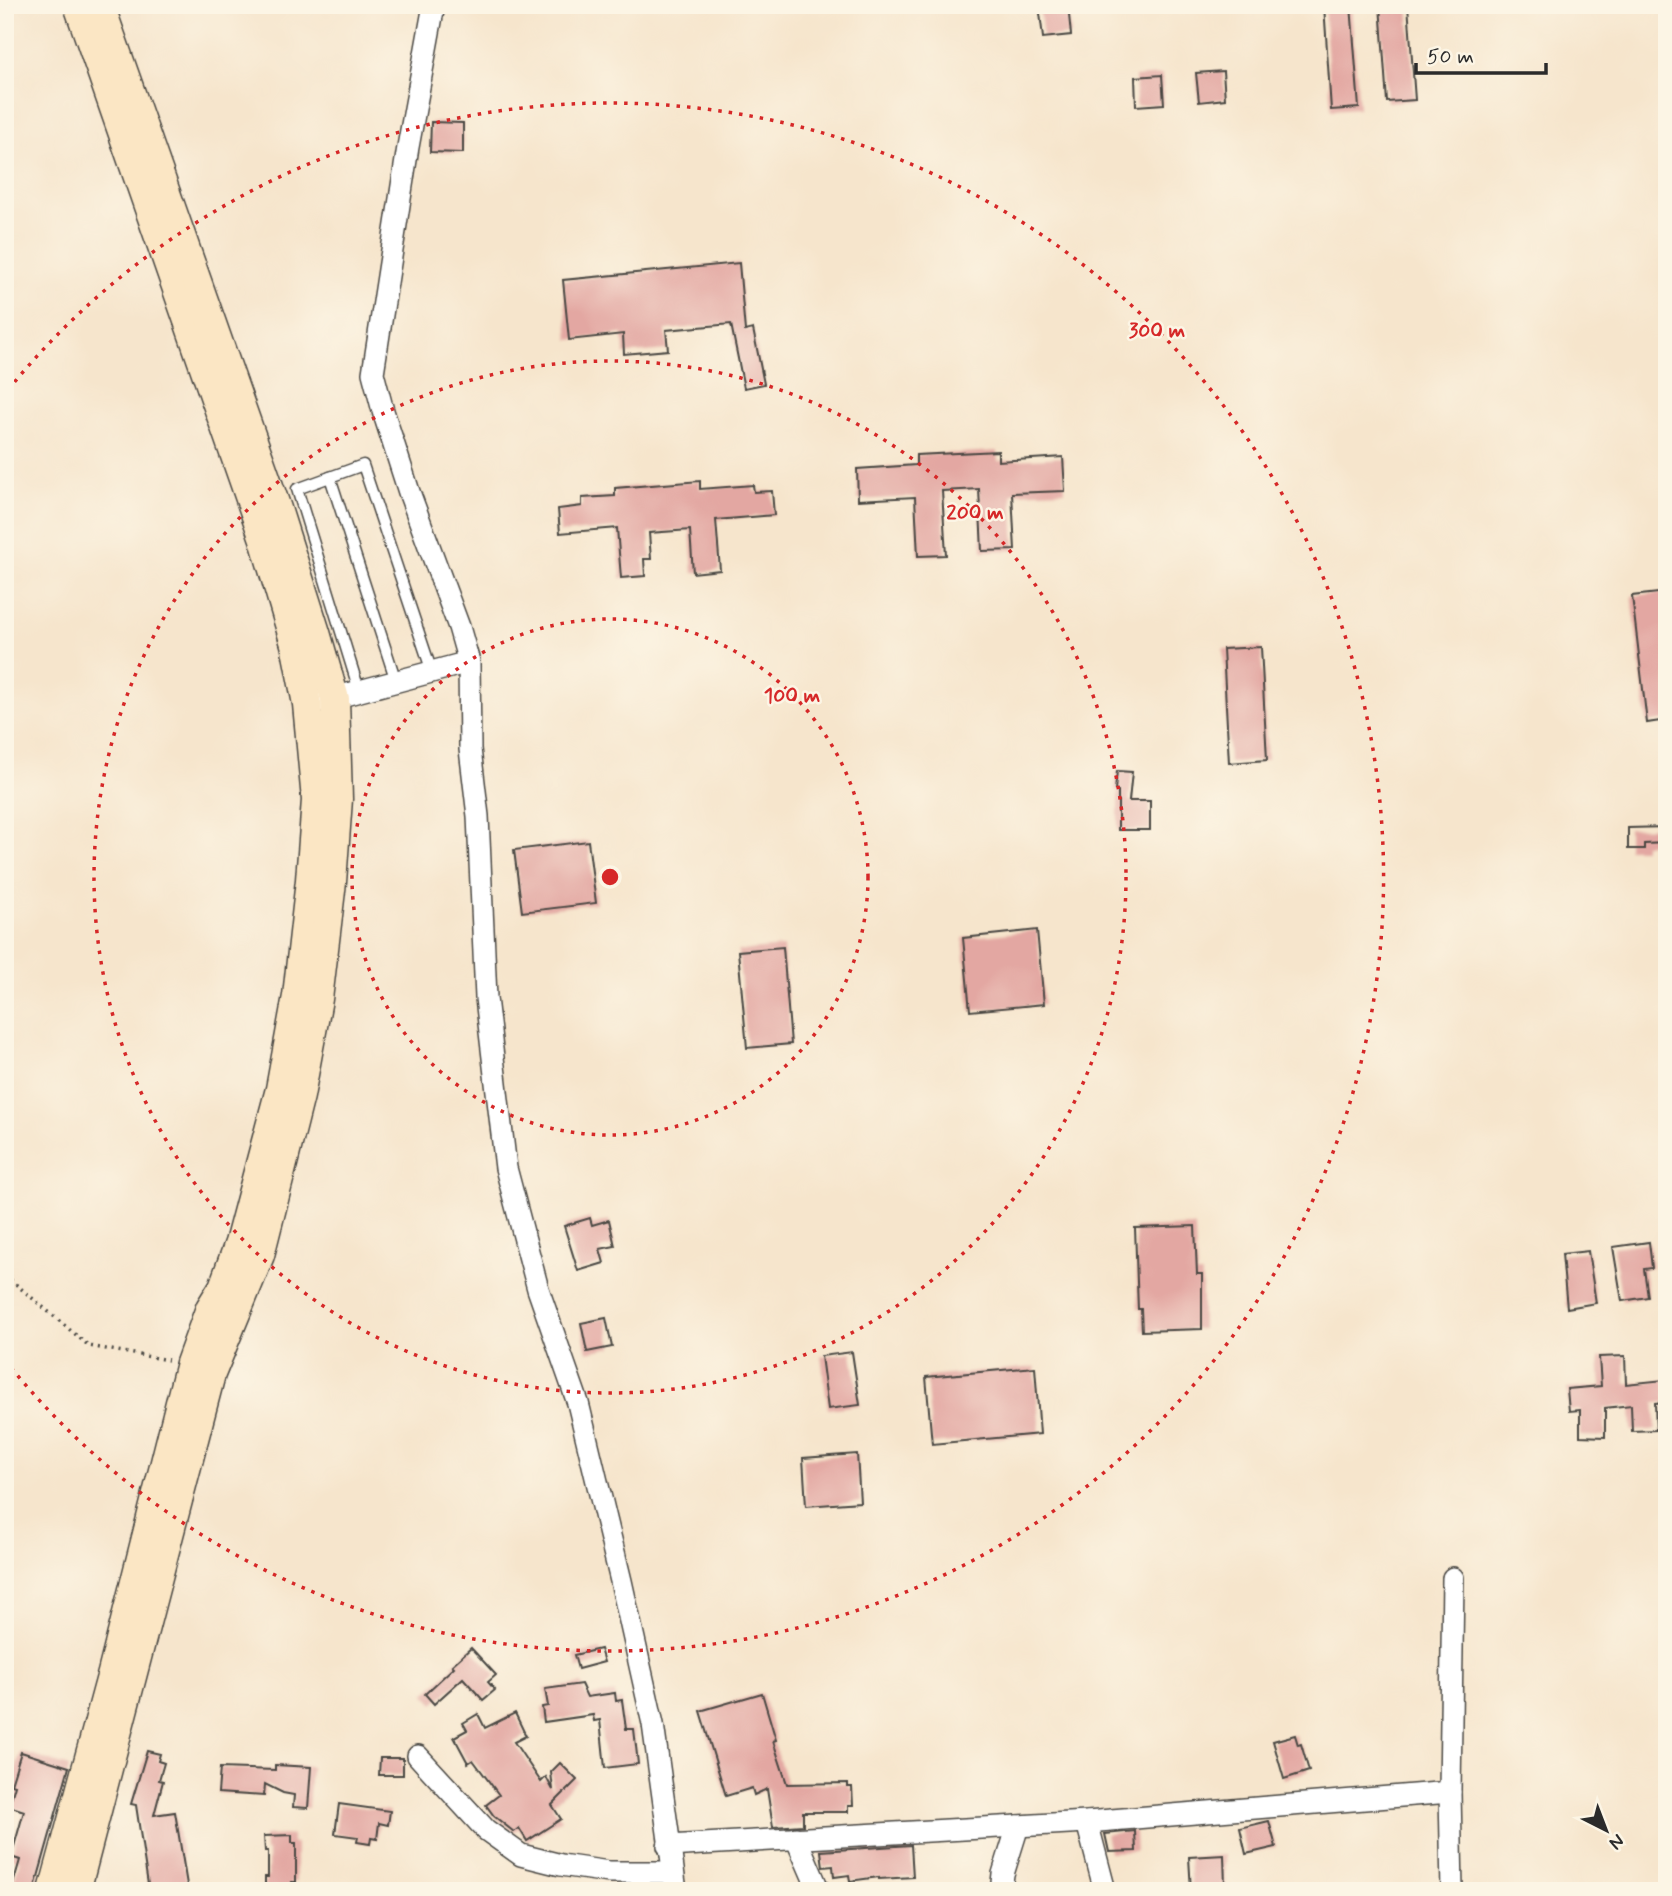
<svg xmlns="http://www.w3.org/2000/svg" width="1672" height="1896" font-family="Mynerve,sans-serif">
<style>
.building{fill:#e3a7a2}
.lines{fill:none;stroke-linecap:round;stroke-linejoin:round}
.lane-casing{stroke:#494743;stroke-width:13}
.street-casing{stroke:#494743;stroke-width:24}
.secondary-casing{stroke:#494743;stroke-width:31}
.path{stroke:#494743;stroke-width:3.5;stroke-dasharray:2 5;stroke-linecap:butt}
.lane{stroke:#fff;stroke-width:10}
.street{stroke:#fff;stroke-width:21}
.secondary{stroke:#fbe6c4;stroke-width:28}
.ring{fill:none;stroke:#d62828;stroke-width:3.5;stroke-dasharray:3.5 7}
.centre{fill:#d62828;stroke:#fcf5e5;stroke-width:3.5}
.ring-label{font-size:21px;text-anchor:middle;font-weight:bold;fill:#d62828;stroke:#fcf5e5;stroke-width:5;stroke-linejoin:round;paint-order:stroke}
</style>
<rect width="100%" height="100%" fill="#fcf5e5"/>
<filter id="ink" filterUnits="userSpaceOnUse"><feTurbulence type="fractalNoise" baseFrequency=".0143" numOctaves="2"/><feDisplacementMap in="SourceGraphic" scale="14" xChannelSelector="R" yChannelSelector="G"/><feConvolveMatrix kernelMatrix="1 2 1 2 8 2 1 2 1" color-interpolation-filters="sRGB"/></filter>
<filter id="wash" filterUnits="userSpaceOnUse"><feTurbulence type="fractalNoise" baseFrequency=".00686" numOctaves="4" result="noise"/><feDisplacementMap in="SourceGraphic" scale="28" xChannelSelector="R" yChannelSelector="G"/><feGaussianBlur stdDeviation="1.57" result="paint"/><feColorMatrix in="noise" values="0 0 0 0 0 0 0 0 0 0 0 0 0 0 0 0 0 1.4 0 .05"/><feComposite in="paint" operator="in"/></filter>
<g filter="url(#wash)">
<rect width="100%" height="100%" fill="#f6e5cc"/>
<g id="blocks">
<g class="building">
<polygon points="1039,5 1068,5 1071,35 1043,38"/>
<polygon points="1324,5 1351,5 1359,108 1331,110"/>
<polygon points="1380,5 1408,5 1415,100 1387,102"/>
<polygon points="1223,71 1225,99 1199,102 1196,73"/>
<polygon points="1162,75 1164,104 1136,106 1135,77"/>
<polygon points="431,122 463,123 463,153 430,152"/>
<polygon points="739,263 745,331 753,329 764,384 744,388 731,324 666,330 668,350 624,354 623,334 569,340 563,280"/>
<polygon points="998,451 998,461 1063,457 1065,491 1012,493 1015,550 982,551 979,489 942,491 946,555 918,556 915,497 858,500 857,469 916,465 916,455"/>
<polygon points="700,481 700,489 753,485 754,492 772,491 774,515 716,520 720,570 693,573 690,530 649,533 651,559 644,559 645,576 621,578 617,528 560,533 558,509 582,506 582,498 615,496 615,488"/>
<polygon points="1667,592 1667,720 1647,723 1632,596"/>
<polygon points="1261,647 1267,760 1229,763 1223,649"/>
<polygon points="1117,771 1132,772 1129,801 1150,801 1150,830 1118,830 1118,791 1115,790"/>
<polygon points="1667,827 1667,843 1644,844 1644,849 1628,849 1628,828"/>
<polygon points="588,841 596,903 522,912 514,850"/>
<polygon points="1037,930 1044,1004 970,1011 963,938"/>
<polygon points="783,947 791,1044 747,1048 738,951"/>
<polygon points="590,1218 592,1225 609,1220 615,1246 600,1249 604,1263 578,1271 564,1226"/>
<polygon points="1195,1226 1197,1274 1202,1274 1202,1329 1142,1331 1141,1309 1138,1309 1135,1228"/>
<polygon points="1649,1242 1652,1268 1644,1269 1648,1297 1622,1301 1613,1247"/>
<polygon points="1588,1251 1596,1303 1567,1308 1562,1254"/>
<polygon points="606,1318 612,1347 587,1352 581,1323"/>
<polygon points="852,1352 860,1405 828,1409 821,1356"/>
<polygon points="1625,1356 1626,1384 1664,1380 1666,1402 1655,1403 1656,1430 1632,1431 1631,1405 1605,1408 1605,1437 1580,1436 1580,1410 1569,1411 1567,1389 1601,1386 1599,1357"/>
<polygon points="1035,1367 1040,1434 932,1444 926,1377"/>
<polygon points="857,1454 860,1502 806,1506 803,1458"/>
<polygon points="471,1648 496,1675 488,1682 495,1690 483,1700 463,1678 434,1704 425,1694 454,1667 452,1665"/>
<polygon points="600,1649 604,1662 578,1669 574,1655"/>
<polygon points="581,1684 587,1697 615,1693 616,1701 622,1700 626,1729 634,1729 638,1764 605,1768 600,1720 594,1721 593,1715 544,1722 542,1707 548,1706 545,1689"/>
<polygon points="762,1693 776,1740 773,1741 787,1784 848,1783 848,1787 852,1787 853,1805 848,1805 848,1812 803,1812 803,1825 773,1827 767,1789 754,1795 752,1788 726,1796 700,1711"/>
<polygon points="515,1713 526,1736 514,1742 541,1782 546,1777 553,1790 551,1772 560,1763 577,1780 552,1805 561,1819 527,1841 519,1828 514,1832 494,1816 486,1805 499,1795 473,1760 468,1763 454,1737 467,1730 463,1723 478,1714 485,1728"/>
<polygon points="1295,1735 1298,1745 1301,1744 1309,1771 1284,1779 1273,1741"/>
<polygon points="147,1751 160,1754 158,1761 164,1763 159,1780 163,1781 154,1815 175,1812 188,1891 149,1891 136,1805 131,1804"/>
<polygon points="21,1752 69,1767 34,1891 11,1891 20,1860 11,1857 24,1811 9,1806 15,1785 11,1784"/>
<polygon points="380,1758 403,1758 403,1775 379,1775"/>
<polygon points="275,1765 311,1767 308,1808 293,1807 294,1795 283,1793 265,1784 264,1796 218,1793 220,1768 275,1770"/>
<polygon points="339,1804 390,1811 388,1825 379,1823 377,1839 371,1838 370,1844 357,1842 358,1837 335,1834"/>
<polygon points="1269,1821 1276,1847 1246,1854 1240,1828"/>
<polygon points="1135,1831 1136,1851 1109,1852 1105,1834"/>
<polygon points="292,1835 292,1843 296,1843 296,1882 292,1882 293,1891 265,1891 265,1877 268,1877 268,1851 265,1851 264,1836"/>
<polygon points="911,1845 913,1877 879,1879 879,1877 850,1881 849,1875 834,1877 833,1866 823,1867 821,1851"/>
<polygon points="1224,1855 1225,1886 1213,1887 1213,1891 1191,1891 1189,1857"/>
</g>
</g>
</g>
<g filter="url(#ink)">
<use href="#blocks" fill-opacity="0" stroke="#494743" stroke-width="2"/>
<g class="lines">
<g class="lane-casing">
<g id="lane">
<polyline points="330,477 396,681"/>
<polyline points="359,690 297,489 363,465 432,672"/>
</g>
</g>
<g class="street-casing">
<g id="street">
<polyline points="434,5 408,147 373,373 383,411 409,492 459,627 469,662 470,749 478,816 486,998 506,1168 538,1289 578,1403 621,1581 653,1724 676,1891"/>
<polyline points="322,701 469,662"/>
<polyline points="418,1756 486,1830 521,1855 561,1865 609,1872 673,1872"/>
<polyline points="1087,1822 1105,1891"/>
<polyline points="796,1838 819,1891"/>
<polyline points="668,1846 1087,1822 1450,1792"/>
<polyline points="1001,1891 1003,1874 1018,1826"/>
<polyline points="1452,1891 1450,1792 1453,1578"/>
</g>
</g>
<g class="secondary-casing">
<g id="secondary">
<polyline points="53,1891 112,1673 190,1363 210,1308 223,1287 239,1243 280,1089 297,996 310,880 316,800 307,704 295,644 264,539 78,5"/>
<polyline points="76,1891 211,1374 260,1255 300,1096 318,999 332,882 338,799 335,699 317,636 277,509 100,5"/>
</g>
</g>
<polyline class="path" points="5,1275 89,1346 168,1360"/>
<use href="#lane" class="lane"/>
<use href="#street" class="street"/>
<use href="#secondary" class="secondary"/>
</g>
</g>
<g class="ring">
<circle cx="610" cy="877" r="258"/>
<circle cx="610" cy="877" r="516"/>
<path d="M8 390A774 774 0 1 1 8 1364"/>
</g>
<circle cx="610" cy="877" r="10" class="centre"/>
<g class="ring-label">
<text x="1157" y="337">300 m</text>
<text x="975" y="519">200 m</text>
<text x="792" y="702">100 m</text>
</g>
<rect width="1672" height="1896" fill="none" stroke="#fcf5e5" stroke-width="28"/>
<g transform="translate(1606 1830) rotate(138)" stroke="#fcf5e5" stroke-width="5" paint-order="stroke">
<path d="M0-5L12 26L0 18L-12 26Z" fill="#2b2b2b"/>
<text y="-10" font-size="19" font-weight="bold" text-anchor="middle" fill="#2b2b2b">N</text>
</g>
<path d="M1416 63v10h130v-10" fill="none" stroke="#2b2b2b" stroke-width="3.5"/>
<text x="1427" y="63" font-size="21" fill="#2b2b2b" stroke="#fcf5e5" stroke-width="5" paint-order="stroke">50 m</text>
</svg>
